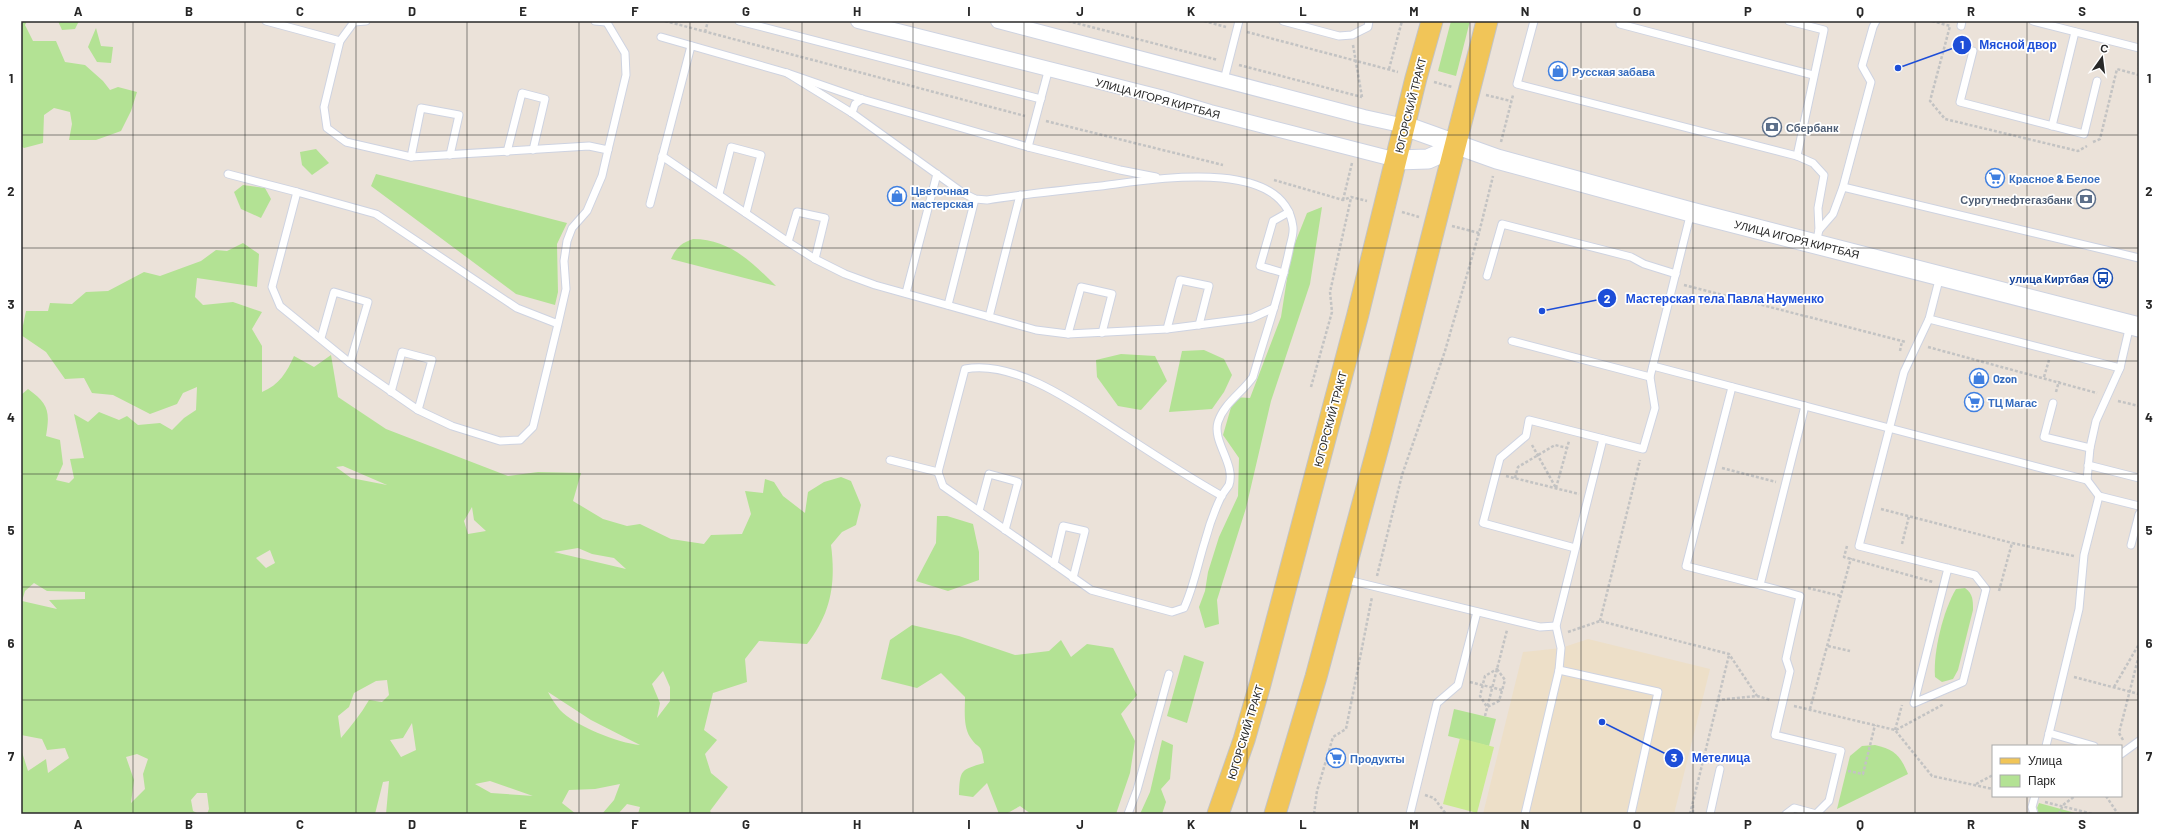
<svg xmlns="http://www.w3.org/2000/svg" width="2160" height="835" font-family="Barlow,sans-serif">
<style>
.education{fill:#eddfc8}
.green{fill:#b3e294;fill-rule:evenodd}
.pitch{fill:#c9ea90}
.lines{fill:none;stroke-linecap:round;stroke-linejoin:round}
.lane-casing{stroke:#ced3e1;stroke-width:9}
.street-casing{stroke:#ced3e1;stroke-width:16}
.secondary-casing{stroke:#ced3e1;stroke-width:21}
.primary-casing{stroke:#c3c3c3;stroke-width:23}
.path{stroke:#c3c3c3;stroke-width:2.5;stroke-dasharray:3 2;stroke-linecap:butt}
.lane{stroke:#fff;stroke-width:7}
.street{stroke:#fff;stroke-width:14}
.secondary{stroke:#fff;stroke-width:19}
.primary{stroke:#f1c558;stroke-width:21}
.grid{fill:none;stroke:#282828;stroke-width:1;stroke-opacity:0.55}
.labels{text-anchor:middle;dominant-baseline:central;stroke-width:3.5;stroke-linejoin:round;paint-order:stroke}
.shop-label{font-size:11px;font-weight:bold;fill:#366cbe;stroke:#fff;text-anchor:start}
.street-label{font-size:11px;fill:#282828;stroke:#fff}
.service-label{font-size:11px;font-weight:bold;fill:#4e5e75;stroke:#fff;text-anchor:start}
.transit-label{font-size:11px;font-weight:bold;fill:#164399;stroke:#fff;text-anchor:end}
.leader{fill:none;stroke:#1d4ed8;stroke-width:1.5}
.callout-dot{fill:#1d4ed8;stroke:#fff;stroke-width:1.5}
.mark-label{font-size:12px;text-anchor:middle;font-weight:bold;fill:#fff}
.callout-label{font-size:12px;text-anchor:middle;font-weight:bold;fill:#1d4ed8;stroke:#fff;stroke-width:3.5;stroke-linejoin:round;paint-order:stroke}
.neatline{fill:none;stroke:#282828;stroke-width:1.5}
.grid-label{font-size:13px;text-anchor:middle;font-weight:bold;fill:#282828}
</style>
<rect width="100%" height="100%" fill="#ebe2d9"/>
<polygon class="education" points="1588,639 1710,669 1674,814 1483,814 1523,652 1561,648"/>
<g class="green">
<polygon points="21,21 27,21 25,25 33,41 56,41 65,62 85,65 103,81 110,90 118,87 137,92 131,111 121,131 96,140 69,140 72,124 70,112 54,108 44,115 43,143 24,148 21,146"/>
<polygon points="58,21 79,21 75,29 62,30"/>
<polygon points="1451,21 1470,21 1456,76 1438,71"/>
<polygon points="96,28 101,46 113,47 111,63 97,62 88,47"/>
<polygon points="316,149 329,163 312,175 302,165 300,152"/>
<polygon points="376,174 567,223 557,244 558,292 555,305 516,294 371,186"/>
<polygon points="243,185 265,188 271,199 261,218 241,209 234,192"/>
<polygon points="1322,207 1310,284 1271,401 1246,508 1217,600 1219,624 1205,628 1199,607 1205,591 1208,572 1219,537 1238,496 1239,458 1223,435 1234,397 1250,398 1281,317 1291,253 1307,213"/>
<path d="M693 239C729 239 752 262 776 286L671 259C676 248 681 243 693 239Z"/>
<path d="M243 243 259 254 257 287 197 278 195 297 203 305 233 302 262 312 252 329 262 346V392C279 385 287 372 294 356L314 367 331 355 338 397 386 429 508 476 538 472 581 473 573 501 603 519 627 526 640 524 671 539 704 544 711 535 742 534 751 514 745 491 763 493 765 479 774 482 783 496 805 513 808 492 824 482 841 477 851 481 861 505 856 525 842 532 831 545C836 584 831 613 807 644L759 641 745 659 747 682 713 693 704 730 717 740 705 754 711 773 728 787 710 811 712 814H638L640 807 627 804 618 814H602L614 800 620 784 595 789 569 790 562 803 576 814H386L389 781 383 782 375 814H207L209 809 207 793H197L191 800 193 811 199 814H21V749L28 771 46 759 48 773 69 758 65 748 47 750 42 739 21 735V395L28 389C49 404 50 412 46 436L60 440 63 464 56 480 69 483 74 478 70 459 84 458 74 414 88 422 99 412 119 420 127 416 138 425 160 423 172 430 184 418 196 410 197 387 183 393 177 404 150 414 113 395 92 393 84 378 65 379 46 352 21 335 26 311H48L50 303 72 304 86 292 108 291 144 272 160 276 201 261 216 250 227 251ZM343 466 387 485 351 478 336 467ZM472 507 474 520 486 531 468 534 464 521ZM578 548 592 554 614 558 626 569 554 552ZM270 550 275 563 266 568 256 558ZM34 583 47 591 85 592V599L49 600 57 609 22 601 25 591ZM663 671 670 687V701L657 718 660 703 652 684ZM387 680 389 695 382 702 369 700C361 714 351 726 341 738L338 716 349 707 354 693 376 681ZM548 692 591 720 640 745C618 743 575 726 560 710 556 705 551 698 548 692ZM412 723 416 750 401 757 390 740 403 738ZM137 754 148 759 143 774 145 789 131 803 134 780 126 757ZM490 781 533 796H534L491 793 475 784Z"/>
<polygon points="1204,350 1224,359 1232,375 1224,392 1212,409 1169,412 1182,351"/>
<polygon points="1121,354 1155,356 1167,381 1141,410 1118,406 1097,377 1096,360"/>
<polygon points="937,516 947,516 973,524 979,552 979,580 948,591 916,581 936,543"/>
<path d="M1965 588C1973 594 1973 600 1973 610L1958 670 1953 679 1942 682 1935 677C1933 652 1943 611 1956 589Z"/>
<path d="M912 625 959 636 1015 655 1049 651 1061 640 1071 657 1087 644 1113 648 1137 695 1121 714 1135 741 1130 773 1116 814H1031L1020 806 1006 814H999L987 783 973 797 959 795C960 770 960 770 984 763 981 741 979 751 970 737 963 726 965 709 965 697L941 673 917 688 881 679 890 640Z"/>
<polygon points="1184,655 1204,662 1187,723 1167,716"/>
<polygon points="1454,709 1496,719 1489,746 1448,736"/>
<polygon points="1162,740 1173,745 1170,779 1161,789 1166,802 1162,814 1140,814 1150,792"/>
<path d="M1875 745C1895 750 1900 755 1908 774L1837 809 1850 756 1862 746Z"/>
<polygon points="2039,803 2079,814 2039,814 2037,808"/>
</g>
<polygon class="pitch" points="1460,738 1494,747 1477,813 1443,804"/>
<g class="lines">
<g class="lane-casing">
<g id="lane">
<polyline points="266,21 340,41"/>
<polyline points="366,21 354,22 340,41 324,107 327,128 346,142 411,157 589,146 608,150 626,75 625,53 606,21"/>
<polyline points="595,21 606,22"/>
<polyline points="739,21 1041,99"/>
<polyline points="1283,21 1339,36 1352,35 1368,27 1369,21"/>
<polyline points="1534,21 1517,84 1797,156 1813,163 1824,175 1818,208 1819,230 1816,243"/>
<polyline points="1621,21 1620,24 1813,75"/>
<polyline points="1789,21 1824,30 1797,156"/>
<polyline points="2033,21 2139,48"/>
<polyline points="1961,26 1962,21"/>
<polyline points="661,37 787,73 862,99 1028,147 1120,170 1156,177"/>
<polyline points="1973,51 1960,102 2084,134 2097,81"/>
<path d="M787 73 852 113 963 193 975 199 987 200C1025 194 1063 190 1101 186 1149 180 1284 155 1293 227 1294 235 1290 244 1289 251 1280 294 1265 335 1253 377 1242 393 1224 403 1218 422 1212 442 1236 464 1229 485 1227 488 1224 492 1222 495 1215 509 1209 526 1205 541 1198 563 1194 586 1184 608L1172 612 1091 590 943 486 938 472 965 369C1017 359 1082 408 1124 435 1156 456 1188 477 1222 496"/>
<polyline points="1224,80 1239,21"/>
<polyline points="852,113 855,104 862,99"/>
<polyline points="2052,126 2075,32"/>
<polyline points="1028,147 1049,68"/>
<polyline points="507,152 522,93 545,99 533,150"/>
<polyline points="662,156 788,242 815,259 845,274 875,285 1036,330 1068,334 1167,329 1252,318 1274,308"/>
<polyline points="411,157 421,108 459,115 450,155"/>
<polyline points="228,174 297,192"/>
<polyline points="1843,187 2139,258"/>
<polyline points="719,194 731,147 761,155 746,213"/>
<polyline points="650,204 691,46"/>
<polyline points="1819,230 1833,214 1843,187 1871,82 1862,66 1873,27 1876,21"/>
<polyline points="788,242 797,212 825,218 815,259"/>
<polyline points="1284,273 1260,266 1273,221 1289,212"/>
<polyline points="1487,276 1502,224 1631,257 1644,264 1676,274"/>
<polyline points="1940,276 1929,319 1904,372 1859,546 1975,575 1986,589 1963,682 1914,703 1948,568"/>
<polyline points="906,293 937,174"/>
<polyline points="948,305 975,199"/>
<polyline points="989,317 1020,195"/>
<polyline points="1929,319 2120,368"/>
<polyline points="558,324 517,308 376,214 297,192 272,287 280,306 350,363 418,410 452,426 500,441 520,440 533,427 558,324 566,289 564,261 567,241 572,228 587,211 602,176 608,150"/>
<polyline points="1167,329 1180,280 1209,286 1199,325"/>
<polyline points="1068,334 1081,287 1112,294 1102,333"/>
<polyline points="321,338 334,292 368,302 350,363"/>
<polyline points="1512,341 1650,377"/>
<polyline points="1653,366 2087,480"/>
<polyline points="1732,387 1686,566 1760,585"/>
<polyline points="391,392 402,352 432,360 418,410"/>
<polyline points="2053,403 2044,437 2090,448"/>
<polyline points="890,460 938,472"/>
<polyline points="2088,465 2139,478"/>
<polyline points="2099,496 2139,506"/>
<polyline points="979,511 989,474 1018,482 1005,530"/>
<polyline points="2131,545 2139,514"/>
<polyline points="1575,548 1483,523 1500,458 1526,436 1529,420 1643,449 1655,408 1650,377 1691,212"/>
<polyline points="1054,564 1063,526 1085,531 1073,578"/>
<polyline points="1344,579 1540,627 1556,626"/>
<polyline points="1559,670 1658,692 1631,814"/>
<polyline points="2049,733 2094,746"/>
<polyline points="2046,746 2079,609 2084,555 2099,496 2087,480 2090,448 2096,421 2120,368 2130,325"/>
<polyline points="2121,754 2139,741"/>
<polyline points="1128,814 1137,790 1169,674"/>
<polyline points="1410,814 1437,703 1458,685 1477,612"/>
<polyline points="1525,814 1559,670 1561,648 1556,626 1603,439"/>
<polyline points="1710,814 1720,769"/>
<polyline points="1786,814 1794,808 1816,814 1829,801 1841,751 1775,735 1790,671 1786,659 1800,596 1760,585 1805,406"/>
<polyline points="2034,814 2032,807 2035,796"/>
</g>
</g>
<g class="street-casing">
<g id="street">
<polyline points="858,21 1160,97 1210,112 1397,160"/>
<polyline points="998,21 1364,117 1405,126"/>
</g>
</g>
<g class="secondary-casing">
<g id="secondary">
<polyline points="1405,126 1497,159 1691,212 2139,327"/>
<polyline points="1397,160 1428,159 1457,146"/>
</g>
</g>
<g class="primary-casing">
<g id="primary">
<polyline points="1218,814 1244,740 1259,688 1358,314 1416,78 1432,21"/>
<polyline points="1275,814 1316,677 1381,436 1487,21"/>
</g>
</g>
<g class="path">
<polyline points="665,21 1025,116"/>
<polyline points="1068,21 1218,60"/>
<polyline points="1204,21 1226,27"/>
<polyline points="1932,21 1950,26 1930,101 1945,119 2078,151 2087,146"/>
<polyline points="705,32 708,21"/>
<polyline points="1247,32 1398,72"/>
<polyline points="1353,45 1362,97"/>
<polyline points="2139,63 2139,69"/>
<polyline points="1239,65 1362,97"/>
<polyline points="1389,69 1402,21"/>
<polyline points="1434,82 1452,87"/>
<polyline points="1486,95 1511,101"/>
<polyline points="1046,121 1223,165"/>
<polyline points="1501,142 1513,95"/>
<polyline points="2093,142 2100,139 2117,69 2139,75"/>
<polyline points="1274,180 1343,200 1351,197 1367,201"/>
<polyline points="1343,200 1352,163"/>
<polyline points="1402,212 1419,217"/>
<polyline points="1452,226 1479,233"/>
<polyline points="1684,285 1906,342"/>
<polyline points="1928,347 2097,393"/>
<polyline points="1900,351 1902,341"/>
<polyline points="2044,377 2049,360"/>
<polyline points="1311,387 1332,312 1330,292 1351,198"/>
<polyline points="2056,392 2059,381"/>
<polyline points="2118,401 2139,406"/>
<polyline points="1532,445 1556,488"/>
<polyline points="1722,468 1776,482"/>
<polyline points="1506,476 1579,494"/>
<polyline points="1515,478 1518,467 1555,445 1567,448"/>
<polyline points="1556,488 1569,441"/>
<polyline points="1881,509 2012,543"/>
<polyline points="1902,544 1909,516"/>
<polyline points="1847,546 1844,557 1933,582"/>
<polyline points="1377,576 1402,475 1445,351 1479,233 1493,176"/>
<polyline points="1808,588 1841,596"/>
<polyline points="1999,591 2012,543 2074,556"/>
<polyline points="1600,621 1640,460"/>
<polyline points="1568,632 1600,621 1729,654 1757,696"/>
<polyline points="1828,646 1850,651"/>
<polygon points="1497,669 1505,680 1499,701 1487,707 1480,696 1485,676"/>
<polyline points="2074,677 2139,694"/>
<polyline points="1470,682 1502,690"/>
<polyline points="2114,687 2139,644"/>
<polyline points="1717,700 1757,696 1771,700"/>
<polyline points="1794,706 1895,730 1932,776 1993,789"/>
<polyline points="1810,709 1851,558"/>
<polyline points="1485,716 1507,630"/>
<polyline points="1895,730 1902,705"/>
<polyline points="1896,730 1944,704"/>
<polyline points="2123,740 2119,733 2139,655"/>
<polyline points="1848,771 1863,774 1875,725"/>
<polyline points="1976,784 1993,775"/>
<polyline points="1425,795 1434,798 1446,814"/>
<polyline points="2106,796 2118,814"/>
<polyline points="2045,802 2093,814"/>
<polyline points="1693,805 1693,814"/>
<polyline points="1314,814 1317,791 1333,737 1346,729 1372,597"/>
<polyline points="1690,814 1729,655"/>
<polyline points="2059,814 2063,805 2075,796"/>
</g>
<use href="#lane" class="lane"/>
<use href="#street" class="street"/>
<use href="#secondary" class="secondary"/>
<use href="#primary" class="primary"/>
</g>
<path class="grid" d="M133 21V814M245 21V814M356 21V814M467 21V814M579 21V814M690 21V814M802 21V814M913 21V814M1024 21V814M1136 21V814M1247 21V814M1358 21V814M1470 21V814M1581 21V814M1693 21V814M1804 21V814M1915 21V814M2027 21V746M21 135H2139M21 248H2139M21 361H2139M21 474H2139M21 587H2139M21 700H2139M2027 796V814"/>
<defs>
<g id="shop-ring" transform="scale(1)"><circle r="9.5" fill="#fff" stroke="#3f7fe0" stroke-width="1.5"/><path d="M-5-2.5h2.3a2.7 3.5 0 0 1 5.4 0H5L5.5 6h-11ZM-1.5-2.5h3a1.5 2.3 0 0 0-3 0Z" fill="#3f7fe0"/></g>
<g id="bank-ring" transform="scale(1)"><circle r="9.5" fill="#fff" stroke="#5c6f8a" stroke-width="1.5"/><path d="M-6-4H6V4H-6ZM0-2.3a2.3 2.3 0 1 0 0 4.6a2.3 2.3 0 1 0 0-4.6Z" fill="#5c6f8a"/></g>
<g id="supermarket-ring" transform="scale(1)"><circle r="9.5" fill="#fff" stroke="#3f7fe0" stroke-width="1.5"/><path d="M-6-5.5h2.5l.6 2H6L4.5 2H-2.5L-4.4-4H-6ZM-1.5 3.2a1.3 1.3 0 1 0 .1 0ZM3 3.2a1.3 1.3 0 1 0 .1 0Z" fill="#3f7fe0"/></g>
<g id="bus-ring" transform="scale(1)"><circle r="9.5" fill="#fff" stroke="#1a4fb4" stroke-width="1.5"/><path d="M-5-6H5V4H4V6H2V4H-2V6H-4V4H-5ZM-3.5-4V0h7V-4ZM-3.5 1.2v1.5H-2V1.2ZM2 1.2v1.5H3.5V1.2Z" fill="#1a4fb4"/></g>
</defs>
<g fill-rule="evenodd">
<use href="#shop-ring" x="1558" y="71"/>
<use href="#bank-ring" x="1772" y="127"/>
<use href="#supermarket-ring" x="1995" y="178"/>
<use href="#shop-ring" x="897" y="196"/>
<use href="#bank-ring" x="2086" y="199"/>
<use href="#bus-ring" x="2103" y="278"/>
<use href="#shop-ring" x="1979" y="378"/>
<use href="#supermarket-ring" x="1974" y="402"/>
<use href="#supermarket-ring" x="1336" y="758"/>
</g>
<g class="labels">
<g class="shop-label">
<text x="1572" y="71">Русская забава</text>
<text x="2009" y="178">Красное &amp; Белое</text>
<text x="911" y="190">Цветочная<tspan x="911" dy="13">мастерская</tspan></text>
<text x="1993" y="378">Ozon</text>
<text x="1988" y="402">ТЦ Магас</text>
<text x="1350" y="758">Продукты</text>
</g>
<g class="street-label">
<text transform="translate(1158 98) rotate(15)">УЛИЦА ИГОРЯ КИРТБАЯ</text>
<text transform="translate(1410 105) rotate(-76)">ЮГОРСКИЙ ТРАКТ</text>
<text transform="translate(1797 239) rotate(14)">УЛИЦА ИГОРЯ КИРТБАЯ</text>
<text transform="translate(1330 419) rotate(-75)">ЮГОРСКИЙ ТРАКТ</text>
<text transform="translate(1245 732) rotate(-73)">ЮГОРСКИЙ ТРАКТ</text>
</g>
<g class="service-label">
<text x="1786" y="127">Сбербанк</text>
<text x="2072" y="199" text-anchor="end">Сургутнефтегазбанк</text>
</g>
<g class="transit-label">
<text x="2089" y="278">улица Киртбая</text>
</g>
</g>
<path class="leader" d="M1898 68L1962 45M1542 311L1607 298M1602 722L1674 758"/>
<g class="callout-dot">
<circle cx="1898" cy="68" r="4"/>
<circle cx="1542" cy="311" r="4"/>
<circle cx="1602" cy="722" r="4"/>
<circle cx="1962" cy="45" r="10"/>
<circle cx="1607" cy="298" r="10"/>
<circle cx="1674" cy="758" r="10"/>
</g>
<g class="mark-label">
<text x="1962" y="49">1</text>
<text x="1607" y="303">2</text>
<text x="1674" y="762">3</text>
</g>
<g class="callout-label">
<text x="2018" y="49">Мясной двор</text>
<text x="1725" y="303">Мастерская тела Павла Науменко</text>
<text x="1721" y="762">Метелица</text>
</g>
<rect width="2160" height="835" fill="none" stroke="#ffffff" stroke-width="44"/>
<rect x="1992" y="745" width="130" height="52" fill="#ffffff" stroke="#a9a9a9"/>
<rect x="2000" y="758" width="20" height="6" fill="#f1c558" stroke="#a9a9a9"/>
<text x="2028" y="765" font-size="12" fill="#282828">Улица</text>
<rect x="2000" y="775" width="20" height="12" fill="#b3e294" stroke="#a9a9a9"/>
<text x="2028" y="785" font-size="12" fill="#282828">Парк</text>
<g transform="translate(2102 58) rotate(14)" stroke="#ffffff" stroke-width="3" paint-order="stroke">
<path d="M0-3L7 15L0 10L-7 15Z" fill="#282828"/>
<text y="-6" font-size="11" font-weight="bold" text-anchor="middle" fill="#282828">С</text>
</g>
<rect x="22" y="22" width="2116" height="791" class="neatline"/>
<g class="grid-label">
<text x="78" y="16">A</text>
<text x="189" y="16">B</text>
<text x="300" y="16">C</text>
<text x="412" y="16">D</text>
<text x="523" y="16">E</text>
<text x="635" y="16">F</text>
<text x="746" y="16">G</text>
<text x="857" y="16">H</text>
<text x="969" y="16">I</text>
<text x="1080" y="16">J</text>
<text x="1191" y="16">K</text>
<text x="1303" y="16">L</text>
<text x="1414" y="16">M</text>
<text x="1525" y="16">N</text>
<text x="1637" y="16">O</text>
<text x="1748" y="16">P</text>
<text x="1860" y="16">Q</text>
<text x="1971" y="16">R</text>
<text x="2082" y="16">S</text>
<text x="11" y="83">1</text>
<text x="2149" y="83">1</text>
<text x="11" y="196">2</text>
<text x="2149" y="196">2</text>
<text x="11" y="309">3</text>
<text x="2149" y="309">3</text>
<text x="11" y="422">4</text>
<text x="2149" y="422">4</text>
<text x="11" y="535">5</text>
<text x="2149" y="535">5</text>
<text x="11" y="648">6</text>
<text x="2149" y="648">6</text>
<text x="11" y="761">7</text>
<text x="2149" y="761">7</text>
<text x="78" y="829">A</text>
<text x="189" y="829">B</text>
<text x="300" y="829">C</text>
<text x="412" y="829">D</text>
<text x="523" y="829">E</text>
<text x="635" y="829">F</text>
<text x="746" y="829">G</text>
<text x="857" y="829">H</text>
<text x="969" y="829">I</text>
<text x="1080" y="829">J</text>
<text x="1191" y="829">K</text>
<text x="1303" y="829">L</text>
<text x="1414" y="829">M</text>
<text x="1525" y="829">N</text>
<text x="1637" y="829">O</text>
<text x="1748" y="829">P</text>
<text x="1860" y="829">Q</text>
<text x="1971" y="829">R</text>
<text x="2082" y="829">S</text>
</g>
</svg>
